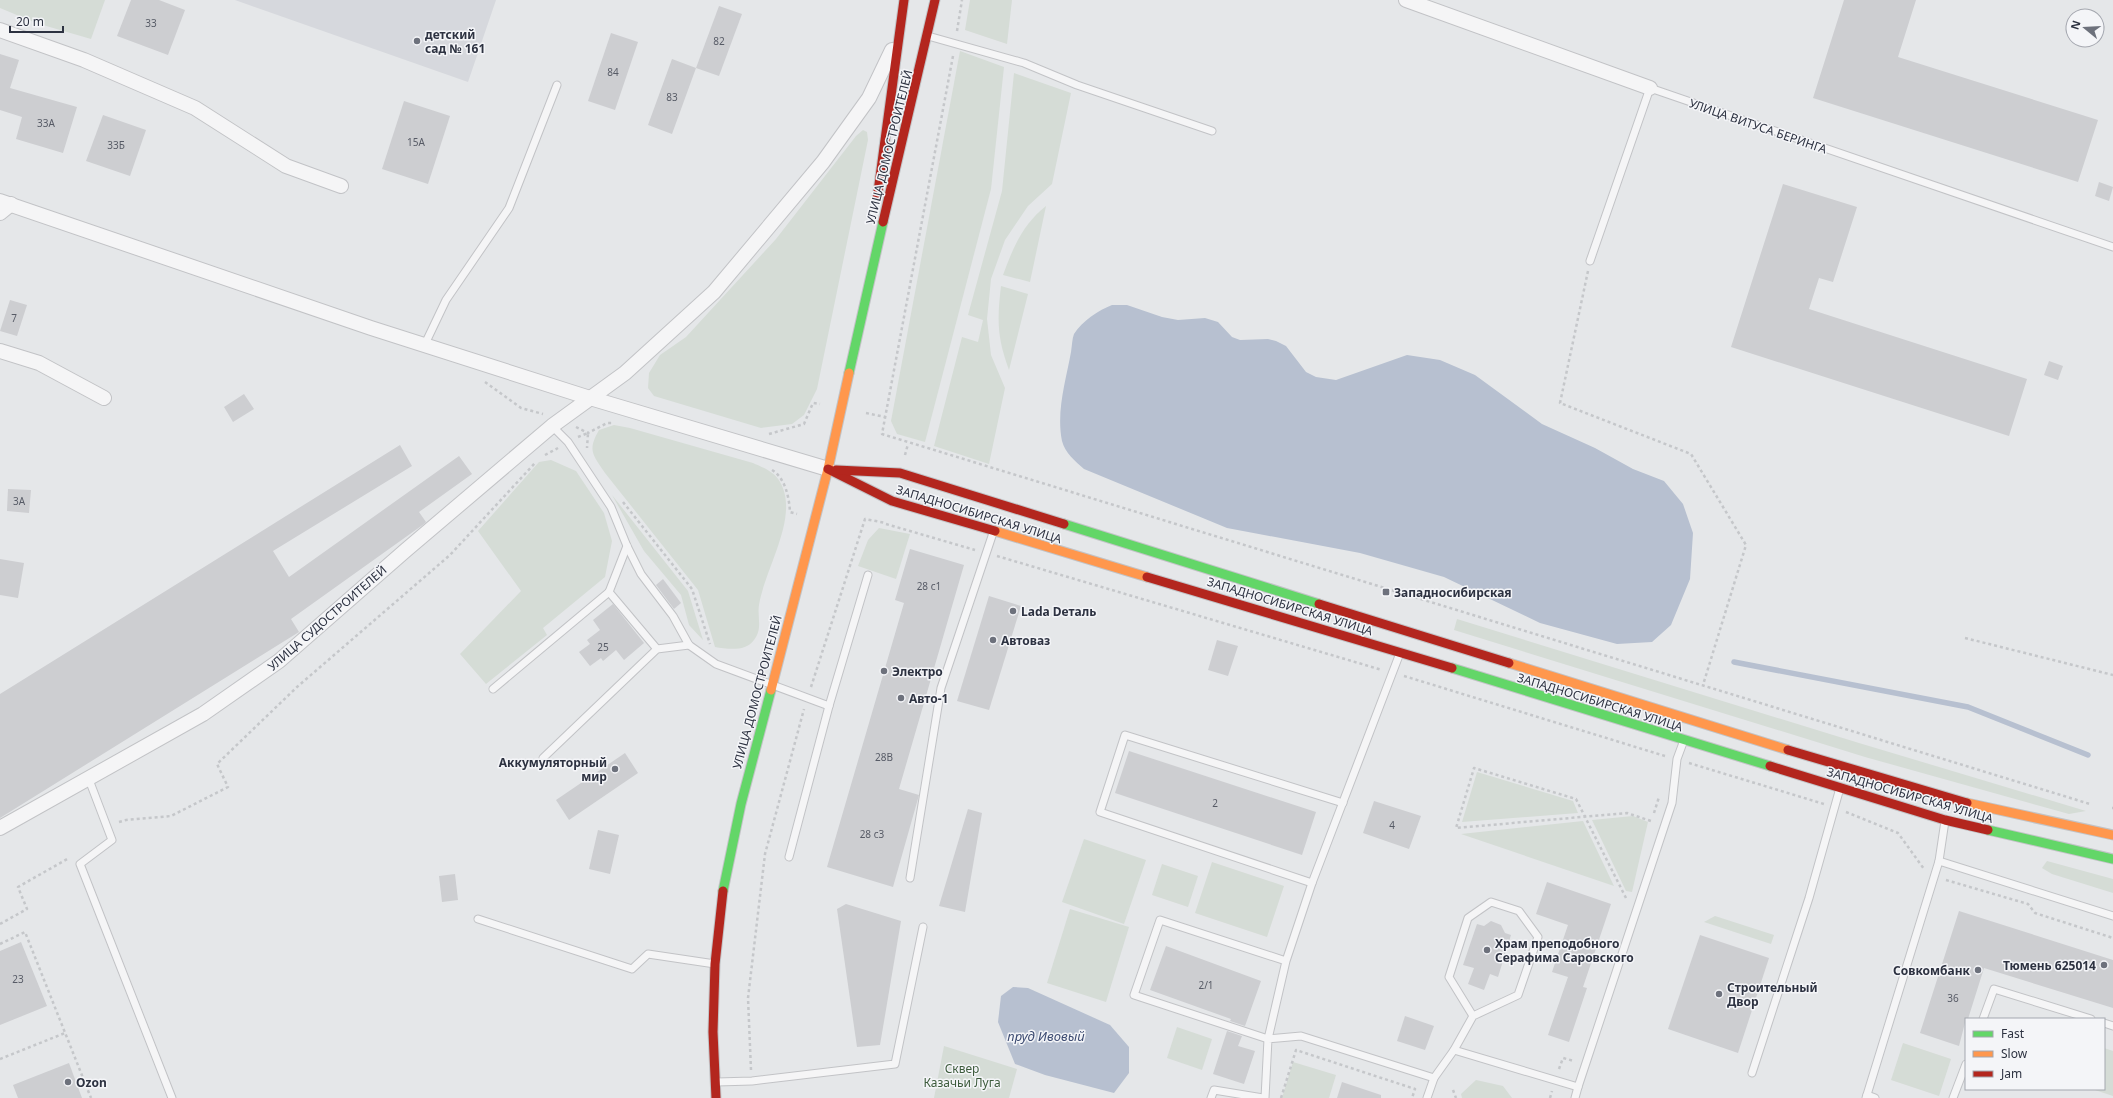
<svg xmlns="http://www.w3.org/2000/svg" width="2113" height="1098" font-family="'Noto Sans',sans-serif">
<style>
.built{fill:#d6d8dd}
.green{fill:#d5dcd6}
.water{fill:#b7c0d0}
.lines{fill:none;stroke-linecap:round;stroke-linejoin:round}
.stream{stroke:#b7c0d0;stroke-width:5.5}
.building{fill:#cdced1}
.lane-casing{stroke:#c2c3c6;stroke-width:9}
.street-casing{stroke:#c2c3c6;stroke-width:16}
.fast-casing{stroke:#c2c3c6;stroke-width:11}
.slow-casing{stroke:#c2c3c6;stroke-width:11}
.jam-casing{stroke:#c2c3c6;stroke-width:11}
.path{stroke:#c5c7ca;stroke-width:2.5;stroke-dasharray:3 3;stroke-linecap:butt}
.lane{stroke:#f5f5f6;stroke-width:7}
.street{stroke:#f5f5f6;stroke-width:14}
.fast{stroke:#63d668;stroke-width:9}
.slow{stroke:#ff974d;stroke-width:9}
.jam{stroke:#b3261e;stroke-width:9}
.poi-dot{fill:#6d717c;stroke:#f4f5f8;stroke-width:1.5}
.labels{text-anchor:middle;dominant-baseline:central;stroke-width:3;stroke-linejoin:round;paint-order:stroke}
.number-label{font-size:10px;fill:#575b66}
.poi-label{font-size:12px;font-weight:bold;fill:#2d3241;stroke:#f4f5f8;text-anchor:start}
.street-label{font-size:12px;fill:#2d3241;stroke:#f4f5f8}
.park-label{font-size:12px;fill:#3d5b3c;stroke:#f4f5f8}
.water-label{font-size:13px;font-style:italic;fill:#3c4b71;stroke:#f4f5f8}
</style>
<rect width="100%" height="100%" fill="#e5e7e9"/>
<polygon class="built" points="235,0 496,0 468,82"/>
<g class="green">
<polygon points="0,0 105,0 91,39 36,23 0,8"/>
<polygon points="970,0 1012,0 1007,44 965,30"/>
<polygon points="960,51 1004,67 991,189 925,442 897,434 891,421"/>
<polygon points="1014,73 1071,93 1052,184 1028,206 1005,240 991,279 987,319 991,355 1005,388 989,464 934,446 962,337 978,342 983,320 968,315 1002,191"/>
<polygon points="863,130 867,132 868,140 817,389 804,415 792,424 761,428 654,396 648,388 649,373 660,355 686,337 776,239 856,136"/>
<path d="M1046 206 1030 282 1003 275C1013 248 1022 225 1046 206Z"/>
<path d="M1001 286 1028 294 1009 370C997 338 997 320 1001 286Z"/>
<path d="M614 425 630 428 753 463C762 467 775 472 780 482 800 516 765 568 759 605 757 617 763 629 754 640 746 652 727 649 715 647L698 590 605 473C593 455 587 451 599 430Z"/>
<polygon points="551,460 576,471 604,513 612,541 605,577 543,628 547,635 486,684 460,654 521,591 478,531 539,462"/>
<polygon points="612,495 688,591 703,640 689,625 681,595 644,551"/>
<polygon points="879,528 910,534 896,579 858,566 868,540"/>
<polygon points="1457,619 1859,743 2086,811 2069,814 1865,757 1454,630"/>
<polygon points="1477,772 1573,801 1578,813 1462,822"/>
<polygon points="1633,816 1648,822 1632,892 1626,891 1592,820"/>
<polygon points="1583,821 1614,886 1461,834"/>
<polygon points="1084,839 1146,860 1124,924 1062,902"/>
<polygon points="2047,861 2113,879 2113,893 2052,874 2042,868"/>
<polygon points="1212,862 1284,886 1267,937 1195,913"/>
<polygon points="1162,864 1198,876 1188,907 1152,895"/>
<polygon points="1070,909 1129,927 1106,1002 1047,983"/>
<polygon points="1715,916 1774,935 1771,944 1704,922"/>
<polygon points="1177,1027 1212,1039 1202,1070 1167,1058"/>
<polygon points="1903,1043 1951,1059 1939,1096 1891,1080"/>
<polygon points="944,1046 1017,1069 1009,1098 934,1098"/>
<polygon points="2104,1048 2113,1051 2113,1096 2092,1089 2104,1089"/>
<polygon points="1293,1062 1336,1075 1329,1098 1282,1098"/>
<polygon points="1476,1080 1503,1086 1512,1098 1462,1098 1461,1094"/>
</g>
<g class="water">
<path d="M1112 305H1127L1162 317 1178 320 1205 318 1218 322 1232 337 1240 340 1268 339 1276 341 1286 346 1306 372 1316 377 1336 380 1407 355 1440 360 1475 375 1542 424 1595 448 1633 469 1664 481 1683 504 1693 533 1690 579 1671 625 1652 642 1617 644 1540 623 1444 577 1360 553 1227 528 1084 469C1075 461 1065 453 1062 441 1056 411 1066 380 1071 352 1072 346 1072 339 1074 334 1082 321 1099 310 1112 305Z"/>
<polygon points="1013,987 1028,988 1110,1025 1129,1047 1129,1073 1114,1093 1045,1075 1015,1064 998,1022 1001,996"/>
</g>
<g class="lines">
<polyline class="stream" points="1734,662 1968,707 2088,755"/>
</g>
<g class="building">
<polygon points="131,0 159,0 185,10 168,55 117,36"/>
<polygon points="1844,0 1916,0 1898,57 2098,120 2078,182 1813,98"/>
<polygon points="719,6 742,14 719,76 696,68"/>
<polygon points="611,33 638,42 615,110 588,101"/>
<polygon points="0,54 19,60 10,88 77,107 63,153 16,139 22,117 0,110"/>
<polygon points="672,59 696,68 672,134 648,125"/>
<polygon points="404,101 450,116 428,184 382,169"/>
<polygon points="103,115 146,130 130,176 86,161"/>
<polygon points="2099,182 2113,187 2109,201 2095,196"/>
<polygon points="1783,184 1857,207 1833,282 1819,278 1809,309 2027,379 2009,436 1731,347"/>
<polygon points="10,300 27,305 17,336 0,331"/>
<polygon points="2049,361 2063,366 2058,380 2044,375"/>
<polygon points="244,394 254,409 233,422 224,407"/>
<polygon points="400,445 412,466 273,551 289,577 459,456 472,474 419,512 426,522 424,524 291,619 299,632 0,818 0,694"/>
<polygon points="8,489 31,490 29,513 7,511"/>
<polygon points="910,549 964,565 899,789 919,795 893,887 827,867 904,603 895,600"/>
<polygon points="0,559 24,563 18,598 0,595"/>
<polygon points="663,579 681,603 674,609 656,585"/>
<polygon points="989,596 1021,606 989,710 957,701"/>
<polygon points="613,604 644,643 624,660 616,650 603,661 601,658 590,666 579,652 590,644 587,640 600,630 593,620"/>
<polygon points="1217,640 1238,646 1228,676 1208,670"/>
<polygon points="1129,751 1316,812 1302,855 1115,793"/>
<polygon points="625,753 638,773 569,820 556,800"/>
<polygon points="1374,801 1421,816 1409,849 1363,833"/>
<polygon points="968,809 982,813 965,912 939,906"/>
<polygon points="598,830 619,835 610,874 589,869"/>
<polygon points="455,874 458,900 442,902 439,876"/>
<polygon points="1547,882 1611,904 1583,987 1587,988 1569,1042 1548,1035 1568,977 1552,972 1568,925 1536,914"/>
<polygon points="846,904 901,921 880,1045 857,1047 837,909"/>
<polygon points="1959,911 2113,960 2113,1008 1984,968 1968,1019 1966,1019 1959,1046 1920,1033"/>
<polygon points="1491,921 1501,925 1505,933 1511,935 1498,977 1490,974 1484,990 1468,984 1474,968 1463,965 1477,924 1484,926"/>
<polygon points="1700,935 1769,958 1738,1053 1668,1029"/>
<polygon points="21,942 47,1006 0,1025 0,951"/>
<polygon points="1166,946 1261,981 1245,1026 1230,1021 1231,1019 1150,990"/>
<polygon points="1405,1016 1434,1026 1425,1050 1397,1041"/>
<polygon points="1227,1031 1242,1036 1238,1046 1255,1051 1244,1084 1213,1074"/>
<polygon points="69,1063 82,1098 18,1098 13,1085"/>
<polygon points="1342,1082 1381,1095 1381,1098 1337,1098"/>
</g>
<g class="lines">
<g class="lane-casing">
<g id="lane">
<polyline points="928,36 1024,63 1077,85 1212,131"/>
<polyline points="1590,261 1650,88 2113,247"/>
<polyline points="425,344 446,300 509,208 557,85"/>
<polyline points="552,426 568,442 611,507 627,546 641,574 673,616 689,645 716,664 829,706 868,575"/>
<polyline points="627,546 609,592 657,649"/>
<polyline points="493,689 609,592"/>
<polyline points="543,758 657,649 689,645"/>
<polyline points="88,777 112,840 80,864 172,1098"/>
<polyline points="789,857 829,706"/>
<polyline points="1939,861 2113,916"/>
<polyline points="910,878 941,688 993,533"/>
<polyline points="1312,883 1100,812 1125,735 1343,803"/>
<polyline points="478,919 632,969 648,954 715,964"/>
<polyline points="1286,961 1160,920 1134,995 1268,1039 1286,961 1312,883 1400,653"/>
<polyline points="1983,1019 1994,989 2091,1019"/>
<polyline points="2104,1023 2113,1026"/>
<polyline points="1454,1050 1473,1016 1518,995 1538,937 1519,911 1491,902 1468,918 1449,977 1473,1016"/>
<polyline points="1752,1073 1809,898 1840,788"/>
<polyline points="717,1082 752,1081 895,1064 923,927"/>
<polyline points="1867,1095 1875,1098"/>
<polyline points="1211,1098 1214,1090 1263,1098"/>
<polyline points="1265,1098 1268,1039 1301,1036 1434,1078"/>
<polyline points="1427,1098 1434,1078 1454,1050 1578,1087 1672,803 1677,759 1684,740"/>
<polyline points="1575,1098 1578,1087"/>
<polyline points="1866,1098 1939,861 1945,821"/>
<polyline points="1953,1098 1966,1064"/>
</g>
</g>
<g class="street-casing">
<g id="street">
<polyline points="1406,0 1650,88"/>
<polyline points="0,30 84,60 195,108 286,166 341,186"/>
<polyline points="0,201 371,328 590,398 828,469"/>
<polyline points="0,213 11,204"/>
<polyline points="0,351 39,363 104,398"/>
<polyline points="0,828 203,714 279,661 406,550 552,426 625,373 714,292 823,162 869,98 892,50"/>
</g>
</g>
<g class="fast-casing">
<g id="fast">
<polyline points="849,373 883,222"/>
<polyline points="1064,524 1319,604"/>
<polyline points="1452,668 1770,766"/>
<polyline points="1988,830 2113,859"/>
<polyline points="723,891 741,804 771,690"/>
</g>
</g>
<g class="slow-casing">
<g id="slow">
<polyline points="995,531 1147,577"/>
<polyline points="1509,663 1788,750"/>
<polyline points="771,690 828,469 849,373"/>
<polyline points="1967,803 2113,835"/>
</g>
</g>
<g class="jam-casing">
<g id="jam">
<polyline points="877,199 904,0"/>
<polyline points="883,222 935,0"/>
<polyline points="828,469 892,501 995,531"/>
<polyline points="836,470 900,473 1064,524"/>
<polyline points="1147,577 1452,668"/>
<polyline points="1319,604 1509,663"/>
<polyline points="1788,750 1967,803"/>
<polyline points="1770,766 1945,820 1988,830"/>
<polyline points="716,1098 713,1032 715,964 723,891"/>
</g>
</g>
<g class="path">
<polyline points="957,31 962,0"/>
<polyline points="953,56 882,434 2090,804"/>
<polyline points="1588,271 1560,403 1691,454 1746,545 1703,685"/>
<polyline points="485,382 521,408 543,414"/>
<polyline points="866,413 885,417"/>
<polyline points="576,427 588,433 607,423 614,423"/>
<polyline points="769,434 804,424 813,403 820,404"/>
<polyline points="578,437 588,433 587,448"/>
<polyline points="545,455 558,448"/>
<polyline points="905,455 908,444"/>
<path d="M772 470C785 478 789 496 790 512L797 514"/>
<polyline points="623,502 692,589 710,644"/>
<polyline points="886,524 975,550"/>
<polyline points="997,556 1382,670"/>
<polyline points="1965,638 2113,675"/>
<polyline points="1404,676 1665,756"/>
<polyline points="811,687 865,519 886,523"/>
<polyline points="1689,763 1824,804"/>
<polyline points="2112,808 2113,808"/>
<polyline points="1846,812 1898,833 1924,869"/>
<polyline points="1654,813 1659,797"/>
<polyline points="119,822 126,820 171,816 228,787 217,764 297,687 450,555 535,463"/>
<polyline points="1946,880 2028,904 2035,913 2113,938"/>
<polyline points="1626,898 1576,799 1474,768 1456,828 1627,813 1651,821"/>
<polyline points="0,924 27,909 18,887 69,858"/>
<polyline points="0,944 25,932 91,1098"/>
<polyline points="0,1059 65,1033"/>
<polyline points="1559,1069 1563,1058 1574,1061"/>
<polyline points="751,1070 748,998 765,854 804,709"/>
<polyline points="1453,1090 1456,1098"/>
<polyline points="1281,1098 1296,1050 1415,1089 1412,1098"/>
<polyline points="1550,1098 1552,1091"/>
</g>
<use href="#lane" class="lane"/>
<use href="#street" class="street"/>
<use href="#fast" class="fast"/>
<use href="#slow" class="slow"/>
<use href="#jam" class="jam"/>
</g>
<g class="poi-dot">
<circle cx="417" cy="41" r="4"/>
<rect x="1382" y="588" width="8" height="8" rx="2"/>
<circle cx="1013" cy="611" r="4"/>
<circle cx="993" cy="640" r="4"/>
<circle cx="884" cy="671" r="4"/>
<circle cx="901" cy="698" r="4"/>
<circle cx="615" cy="769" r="4"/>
<circle cx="1487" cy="950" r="4"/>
<circle cx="2104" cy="965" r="4"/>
<circle cx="1978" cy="970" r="4"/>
<circle cx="1719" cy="994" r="4"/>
<circle cx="68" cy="1082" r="4"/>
</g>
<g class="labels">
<g class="number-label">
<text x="151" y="23">33</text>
<text x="719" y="41">82</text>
<text x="613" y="72">84</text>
<text x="672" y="97">83</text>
<text x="46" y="123">33А</text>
<text x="416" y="142">15А</text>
<text x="116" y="145">33Б</text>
<text x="14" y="318">7</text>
<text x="19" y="501">3А</text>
<text x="929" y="586">28 с1</text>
<text x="603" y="647">25</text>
<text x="884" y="757">28В</text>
<text x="1215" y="803">2</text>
<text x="1392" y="825">4</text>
<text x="872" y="834">28 с3</text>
<text x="18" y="979">23</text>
<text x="1206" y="985">2/1</text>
<text x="1953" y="998">36</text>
</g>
<g class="poi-label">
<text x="425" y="34">детский<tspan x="425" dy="14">сад № 161</tspan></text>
<text x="1394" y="592">Западносибирская</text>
<text x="1021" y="611">Lada Dеталь</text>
<text x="1001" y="640">Автоваз</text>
<text x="892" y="671">Электро</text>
<text x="909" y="698">Авто-1</text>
<text x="607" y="762" text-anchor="end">Аккумуляторный<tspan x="607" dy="14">мир</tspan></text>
<text x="1495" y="943">Храм преподобного<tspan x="1495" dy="14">Серафима Саровского</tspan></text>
<text x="2096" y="965" text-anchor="end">Тюмень 625014</text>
<text x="1970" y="970" text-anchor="end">Совкомбанк</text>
<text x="1727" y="987">Строительный<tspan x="1727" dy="14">Двор</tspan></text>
<text x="76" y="1082">Ozon</text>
</g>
<g class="street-label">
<text transform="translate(1758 126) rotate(19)">УЛИЦА ВИТУСА БЕРИНГА</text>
<text transform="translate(889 147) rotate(-76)">УЛИЦА ДОМОСТРОИТЕЛЕЙ</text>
<text transform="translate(979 514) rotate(17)">ЗАПАДНОСИБИРСКАЯ УЛИЦА</text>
<text transform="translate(1290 606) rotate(17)">ЗАПАДНОСИБИРСКАЯ УЛИЦА</text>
<text transform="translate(327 618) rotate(-41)">УЛИЦА СУДОСТРОИТЕЛЕЙ</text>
<text transform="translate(757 692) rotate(-75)">УЛИЦА ДОМОСТРОИТЕЛЕЙ</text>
<text transform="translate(1600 702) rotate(17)">ЗАПАДНОСИБИРСКАЯ УЛИЦА</text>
<text transform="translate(1910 795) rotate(16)">ЗАПАДНОСИБИРСКАЯ УЛИЦА</text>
</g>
<g class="park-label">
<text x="962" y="1068">Сквер<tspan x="962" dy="14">Казачьи Луга</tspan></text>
</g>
<g class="water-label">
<text x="1046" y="1036">пруд Ивовый</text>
</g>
</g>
<rect x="1965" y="1018" width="140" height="72" fill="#f4f5f8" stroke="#a4a7af"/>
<rect x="1973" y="1031" width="20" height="6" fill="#63d668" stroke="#a4a7af"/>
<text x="2001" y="1038" font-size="12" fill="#2d3241">Fast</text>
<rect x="1973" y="1051" width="20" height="6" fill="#ff974d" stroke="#a4a7af"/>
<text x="2001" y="1058" font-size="12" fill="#2d3241">Slow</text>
<rect x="1973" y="1071" width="20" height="6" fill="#b3261e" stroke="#a4a7af"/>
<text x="2001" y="1078" font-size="12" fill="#2d3241">Jam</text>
<g transform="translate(2085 28) rotate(288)"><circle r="19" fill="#f4f5f8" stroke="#a4a7af"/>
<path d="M0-3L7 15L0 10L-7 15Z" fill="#6d717c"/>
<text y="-6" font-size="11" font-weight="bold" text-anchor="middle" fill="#2d3241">N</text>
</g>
<path d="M10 26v6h53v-6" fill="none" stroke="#2d3241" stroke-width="2"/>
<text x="16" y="26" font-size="12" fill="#2d3241" stroke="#f4f5f8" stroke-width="3" paint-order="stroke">20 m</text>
</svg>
